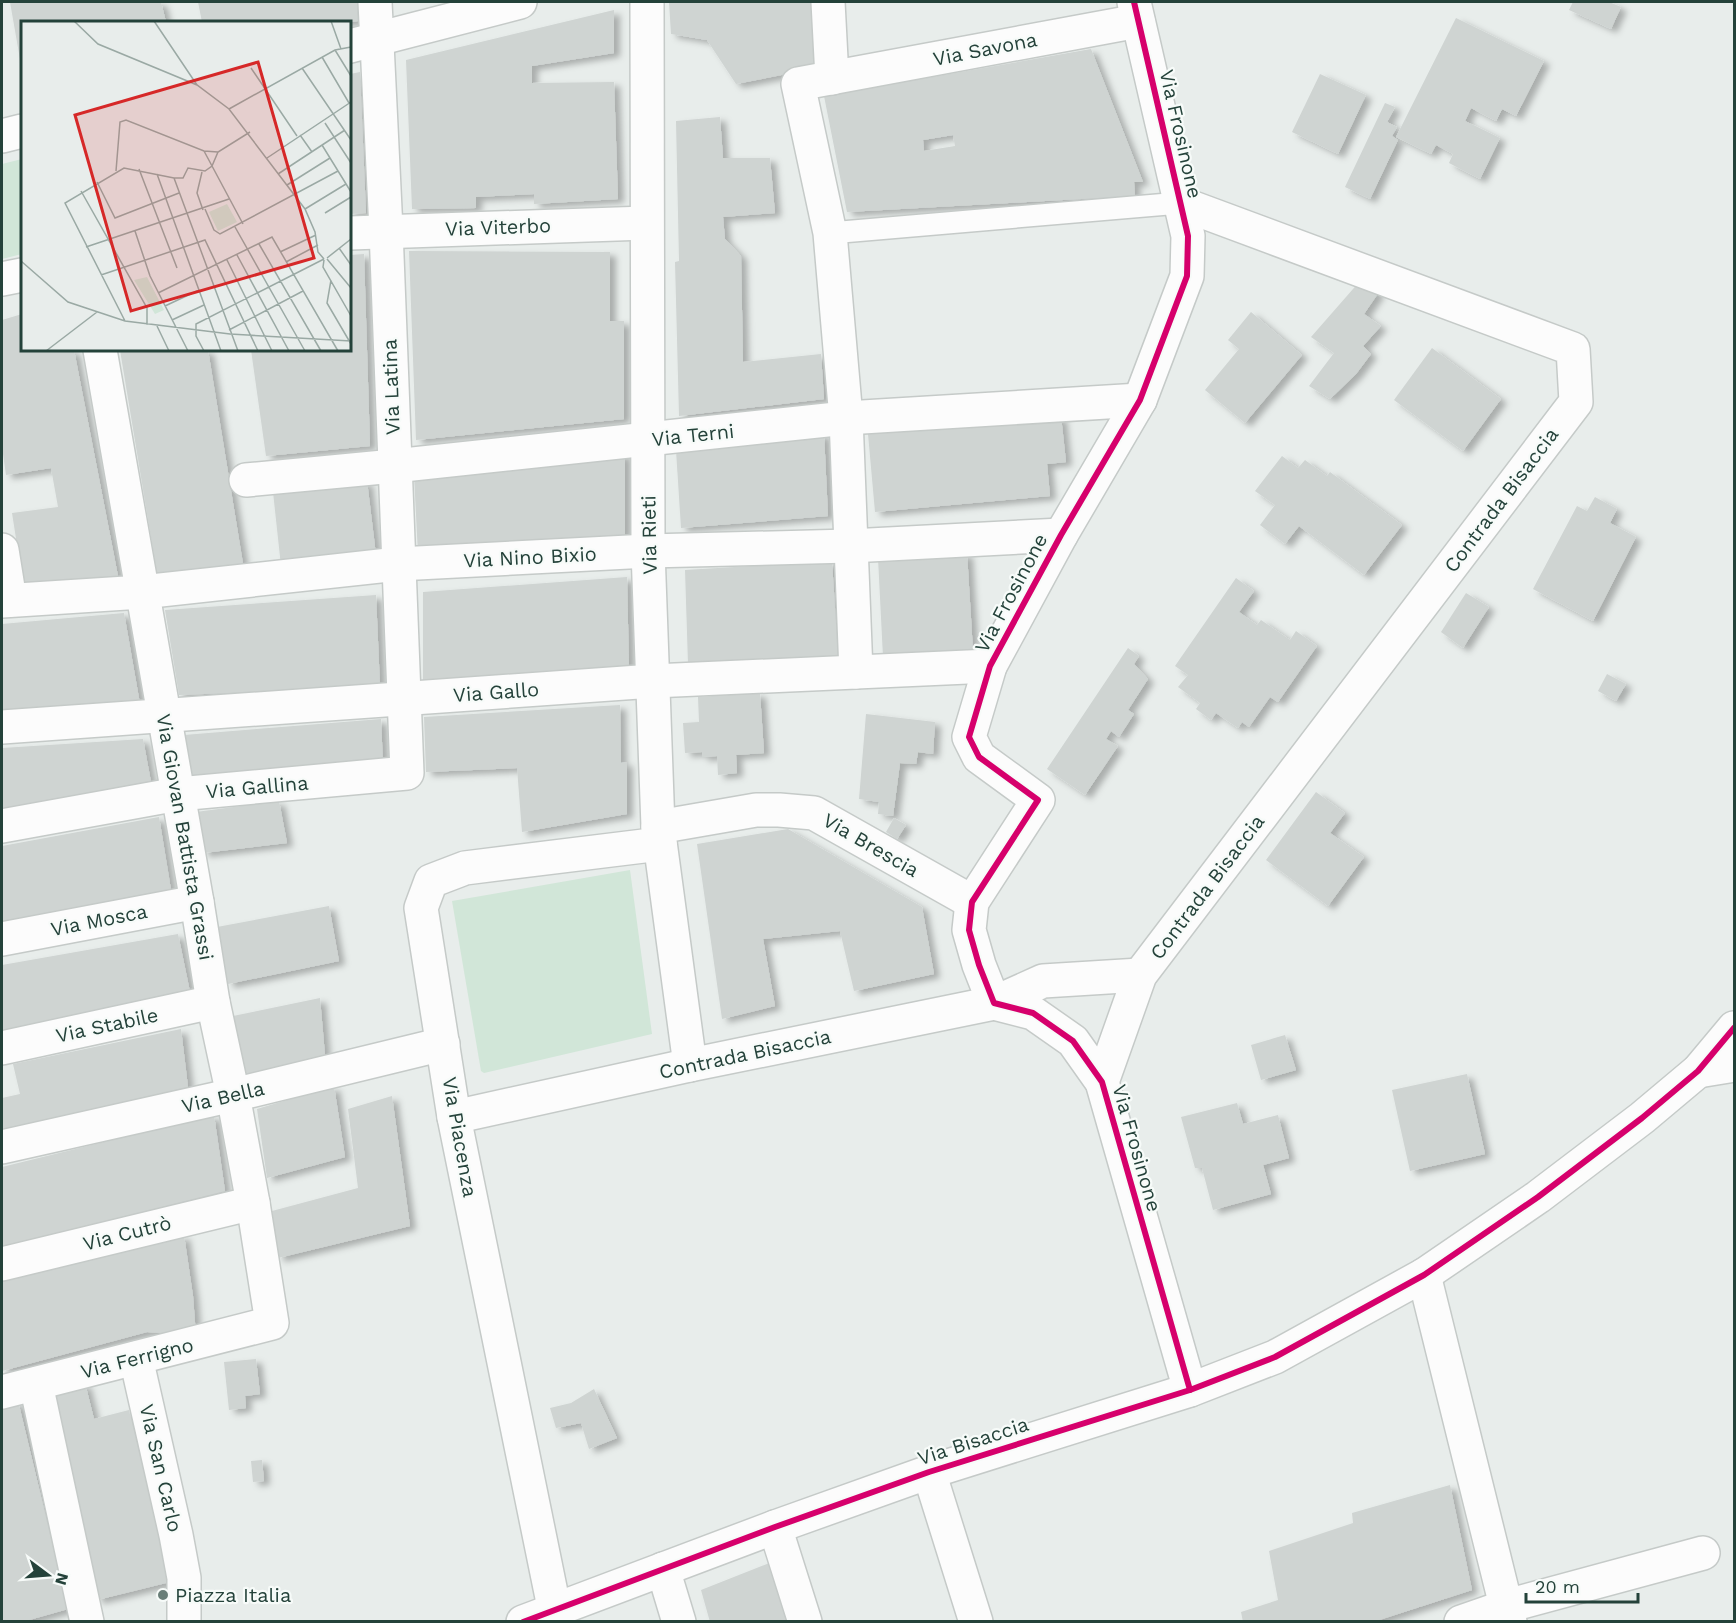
<svg xmlns="http://www.w3.org/2000/svg" width="1736" height="1623" font-family="'Work Sans',sans-serif">
<style>
.green{fill:#d1e6d8}
.building{fill:#cfd4d2;fill-rule:evenodd;filter:url(#shadow)}
.lines{fill:none;stroke-linecap:round;stroke-linejoin:round}
.service-casing{stroke:#c5cac8;stroke-width:24}
.minor-casing{stroke:#c5cac8;stroke-width:36}
.tertiary-casing{stroke:#c5cac8;stroke-width:36}
.service{stroke:#fcfcfc;stroke-width:21}
.minor{stroke:#fcfcfc;stroke-width:33}
.tertiary{stroke:#fcfcfc;stroke-width:33}
.cycleway-casing{stroke:#f7fbf9;stroke-width:10}
.cycleway{stroke:#d6006c;stroke-width:6}
.poi-dot{fill:#697e78;stroke:#f7fbf9;stroke-width:2}
.labels{text-anchor:middle;dominant-baseline:central;stroke-width:4.5;stroke-linejoin:round;paint-order:stroke}
.street-label{font-size:20px;fill:#24423a;stroke:#f7fbf9}
.poi-label{font-size:20px;fill:#24423a;stroke:#f7fbf9;text-anchor:start}
.inset-road{fill:none;stroke:#9aa9a4;stroke-width:1.5}
.view{fill:#d62828;fill-opacity:0.15;stroke:#d62828;stroke-width:3}
.inset-edge{fill:none;stroke:#24423a;stroke-width:3}
</style>
<defs>
<filter id="shadow"><feDropShadow dx="6" dy="4" stdDeviation="3" flood-color="#0004"/></filter>
</defs>
<rect width="100%" height="100%" fill="#e8edeb"/>
<g class="green">
<polygon points="22,159 22,254 2,259 2,164"/>
<polygon points="630,870 652,1034 484,1073 481,1071 452,901"/>
</g>
<g class="building">
<polygon points="10,2 161,2 166,22 22,22 21,65"/>
<polygon points="198,2 357,2 358,21 351,22 202,22"/>
<polygon points="669,2 815,2 817,68 736,84 707,40 671,34"/>
<polygon points="1573,2 1609,2 1621,7 1611,29 1569,10"/>
<polygon points="614,10 614,53 532,66 532,83 614,82 618,199 534,204 534,194 476,197 476,208 412,209 406,60"/>
<polygon points="1456,18 1544,61 1516,116 1502,109 1496,121 1471,108 1465,121 1500,138 1480,179 1449,163 1453,154 1436,145 1431,154 1396,137"/>
<path d="M1091 49 1143 182H1134L1135 196 847 212 824 96ZM953 135 955 146 924 151 923 140Z"/>
<polygon points="360,72 366,213 350,214 350,74"/>
<polygon points="1320,74 1366,95 1338,154 1292,132"/>
<polygon points="1385,103 1395,107 1387,122 1397,127 1392,136 1398,140 1370,199 1345,187"/>
<polygon points="720,117 723,158 770,158 775,213 723,217 725,239 741,256 743,362 821,354 824,399 679,416 675,262 679,261 676,121"/>
<polygon points="409,251 610,252 610,321 624,321 624,419 416,440"/>
<polygon points="364,254 370,446 266,456 251,350 350,350 350,255"/>
<polygon points="1360,281 1379,292 1364,314 1381,326 1363,346 1371,354 1356,374 1330,399 1309,386 1334,353 1311,337"/>
<polygon points="1251,312 1302,355 1245,423 1205,390 1239,349 1228,340"/>
<polygon points="22,314 22,350 74,350 118,576 23,583 12,513 58,507 51,468 6,475 2,447 2,320"/>
<polygon points="1432,348 1501,399 1463,451 1394,400"/>
<polygon points="120,350 208,350 244,570 157,574"/>
<polygon points="1061,416 1066,462 1047,464 1050,496 875,512 868,434"/>
<polygon points="824,433 828,516 681,528 676,450"/>
<polygon points="625,453 625,536 418,554 414,475"/>
<polygon points="1282,456 1298,468 1305,460 1327,476 1330,472 1402,525 1364,575 1299,526 1285,544 1260,525 1275,505 1255,491"/>
<polygon points="367,481 376,555 281,566 273,492"/>
<polygon points="1595,497 1617,509 1610,523 1636,537 1593,621 1533,589 1577,506 1587,511"/>
<polygon points="967,553 973,651 883,657 878,558"/>
<polygon points="832,561 838,655 688,664 685,570"/>
<polygon points="627,577 629,669 423,684 423,592"/>
<polygon points="1236,578 1254,591 1239,612 1257,625 1261,620 1290,640 1296,631 1317,646 1278,702 1270,697 1249,727 1242,722 1238,728 1216,713 1211,720 1196,709 1200,703 1178,687 1188,675 1175,666"/>
<polygon points="1466,593 1489,607 1463,648 1441,632"/>
<polygon points="376,595 380,687 179,695 165,610"/>
<polygon points="124,613 140,704 2,713 2,624"/>
<polygon points="1128,648 1139,656 1134,664 1148,679 1128,710 1134,714 1119,737 1111,731 1106,739 1118,746 1085,795 1047,769"/>
<polygon points="1607,674 1626,684 1616,701 1598,691"/>
<polygon points="760,693 764,753 736,755 737,773 718,775 717,756 702,757 702,752 685,753 683,723 699,722 698,697"/>
<polygon points="620,705 621,763 627,762 627,814 522,832 517,768 426,772 424,717"/>
<polygon points="866,714 935,722 933,754 918,752 916,764 900,763 893,816 878,814 879,802 859,799"/>
<polygon points="381,719 383,765 192,782 184,735"/>
<polygon points="143,739 151,782 2,810 2,748"/>
<polygon points="1316,792 1345,813 1330,833 1364,857 1328,906 1266,860"/>
<polygon points="279,801 287,843 203,853 196,812"/>
<polygon points="159,817 172,896 2,927 2,846"/>
<polygon points="894,818 906,825 897,839 886,832"/>
<polygon points="788,829 922,907 934,974 854,991 840,931 763,939 775,1006 722,1019 697,844"/>
<polygon points="329,906 339,961 228,984 217,927"/>
<polygon points="178,934 190,992 2,1032 2,965"/>
<polygon points="320,998 325,1055 243,1075 233,1016"/>
<polygon points="181,1029 188,1087 2,1132 2,1098 20,1094 13,1064"/>
<polygon points="1285,1035 1296,1070 1261,1080 1251,1045"/>
<polygon points="1467,1074 1485,1154 1410,1171 1392,1090"/>
<polygon points="334,1086 345,1157 267,1178 257,1109"/>
<polygon points="392,1096 410,1226 278,1258 272,1211 358,1188 348,1109"/>
<polygon points="1237,1103 1243,1124 1278,1115 1289,1158 1263,1165 1271,1194 1213,1210 1202,1168 1195,1168 1181,1117"/>
<polygon points="214,1115 225,1191 2,1248 2,1167"/>
<polygon points="184,1235 193,1296 196,1335 147,1332 2,1371 2,1281"/>
<polygon points="256,1359 260,1394 245,1396 246,1408 229,1410 224,1362"/>
<polygon points="85,1383 94,1419 129,1410 170,1582 97,1600 48,1392"/>
<polygon points="594,1389 617,1438 589,1449 581,1423 556,1428 550,1408 571,1403"/>
<polygon points="18,1401 68,1609 22,1622 2,1622 2,1405"/>
<polygon points="262,1460 264,1481 253,1482 251,1461"/>
<polygon points="1450,1485 1472,1590 1373,1622 1243,1622 1241,1612 1278,1600 1269,1551 1353,1523 1352,1513"/>
<polygon points="772,1562 790,1622 710,1622 701,1590"/>
</g>
<g class="lines">
<g class="service-casing">
<polyline id="service" points="830,233 1180,203"/>
</g>
<g class="minor-casing">
<g id="minor">
<polyline points="647,2 648,551 658,827 690,1065"/>
<polyline points="828,2 832,78"/>
<polyline points="1134,2 1188,236 1187,276 1140,400 1061,535 990,666 969,737 979,757 1038,800 972,902 969,930 979,965 994,1003 1033,1013 1073,1041 1102,1082 1190,1390"/>
<polyline points="350,46 520,2"/>
<polyline points="2,136 22,131"/>
<polyline points="350,233 646,223"/>
<polyline points="2,279 22,275"/>
<polyline points="246,480 394,466 846,418 1140,400"/>
<polyline points="2,550 10,600"/>
<polyline points="2,601 142,592 398,564 648,551 850,546 1061,535"/>
<polyline points="856,672 846,418 830,233 798,84 1138,21"/>
<polyline points="2,727 653,681 990,666"/>
<polyline points="2,826 178,794 407,773 386,230 375,2"/>
<polyline points="658,827 756,810 779,810 814,813 972,902"/>
<polyline points="2,939 197,902"/>
<polyline points="2,1048 213,1002"/>
<polyline points="1698,1071 1734,1065"/>
<polyline points="1102,1082 1140,975 1576,402 1573,349 1180,203"/>
<polyline points="454,1117 690,1065 994,1003 1043,981 1140,975"/>
<polyline points="2,1147 233,1095 443,1044"/>
<polyline points="2,1264 253,1203"/>
<polyline points="1424,1275 1510,1622"/>
<polyline points="136,1358 176,1535 184,1578 184,1622"/>
<polyline points="36,1384 87,1622"/>
<polyline points="2,1392 272,1323 253,1203 233,1095 213,1002 197,902 100,350"/>
<polyline points="929,1472 976,1622"/>
<polyline points="775,1527 805,1622"/>
<polyline points="663,1569 679,1622"/>
<polyline points="557,1622 454,1117 421,908 431,881 465,868 660,844"/>
<polyline points="1461,1622 1507,1606 1703,1553"/>
</g>
</g>
<g class="tertiary-casing">
<polyline id="tertiary" points="523,1622 775,1527 929,1472 1190,1390 1275,1357 1424,1275 1538,1197 1642,1118 1698,1071 1734,1028"/>
</g>
<use href="#service" class="service"/>
<use href="#minor" class="minor"/>
<use href="#tertiary" class="tertiary"/>
<g class="cycleway-casing">
<g id="cycleway">
<polyline points="1134,2 1188,236 1187,276 1140,400 1061,535 990,666 969,737 979,757 1038,800 972,902 969,930 979,965 994,1003 1033,1013 1073,1041 1102,1082 1190,1390"/>
<polyline points="523,1622 775,1527 929,1472 1190,1390 1275,1357 1424,1275 1538,1197 1642,1118 1698,1071 1734,1028"/>
</g>
</g>
<use href="#cycleway" class="cycleway"/>
</g>
<circle class="poi-dot" cx="163" cy="1595" r="6"/>
<g class="labels">
<g class="street-label">
<text transform="translate(985 49) rotate(-11)">Via Savona</text>
<text transform="translate(1181 134) rotate(77)">Via Frosinone</text>
<text transform="translate(498 227) rotate(-2)">Via Viterbo</text>
<text transform="translate(391 387) rotate(-92)">Via Latina</text>
<text transform="translate(693 435) rotate(-6)">Via Terni</text>
<text transform="translate(1501 500) rotate(-53)">Contrada Bisaccia</text>
<text transform="translate(649 535) rotate(-91)">Via Rieti</text>
<text transform="translate(530 557) rotate(-3)">Via Nino Bixio</text>
<text transform="translate(1011 593) rotate(-62)">Via Frosinone</text>
<text transform="translate(496 692) rotate(-4)">Via Gallo</text>
<text transform="translate(257 787) rotate(-5)">Via Gallina</text>
<text transform="translate(185 837) rotate(80)">Via Giovan Battista Grassi</text>
<text transform="translate(871 845) rotate(30)">Via Brescia</text>
<text transform="translate(1207 887) rotate(-53)">Contrada Bisaccia</text>
<text transform="translate(99 920) rotate(-11)">Via Mosca</text>
<text transform="translate(107 1025) rotate(-12)">Via Stabile</text>
<text transform="translate(745 1054) rotate(-12)">Contrada Bisaccia</text>
<text transform="translate(223 1097) rotate(-13)">Via Bella</text>
<text transform="translate(460 1137) rotate(80)">Via Piacenza</text>
<text transform="translate(1137 1148) rotate(74)">Via Frosinone</text>
<text transform="translate(127 1233) rotate(-14)">Via Cutrò</text>
<text transform="translate(137 1358) rotate(-14)">Via Ferrigno</text>
<text transform="translate(973 1441) rotate(-18)">Via Bisaccia</text>
<text transform="translate(161 1468) rotate(77)">Via San Carlo</text>
</g>
<g class="poi-label">
<text x="175" y="1595">Piazza Italia</text>
</g>
</g>
<g transform="translate(21 21)">
<rect width="330" height="330" fill="#e8edeb"/>
<path d="M206 183 216 201 197 210 188 191ZM126 256 143 289 134 293 113 259Z" fill="#d1e6d8"/>
<path class="inset-road" d="M53 0 77 23 176 64 208 88 284 188 294 211 297 231 303 238M133 0 176 64M310 0 320 28M314 29 330 55M301 36 328 82M230 47 276 115M281 47 330 119M208 88 314 29 330 26M304 102 330 142M279 114 291 131M301 124 330 171M183 130 222 203M246 137 330 81M118 148 156 247M95 150 99 101 105 99 183 130 197 131M181 151 176 172 182 189M136 153 200 330M257 153 324 109M153 157 217 330M76 161 94 197 158 172M266 164 309 137M60 170 126 287V304M184 188 193 209 199 213 317 150M284 188 325 163M304 192 330 176M214 206 284 330M114 210 129 255 167 330M238 223 300 330M65 226 208 178M318 227 330 244M259 231 295 214M216 234 268 330M306 237 330 218M306 238 330 267M206 239 251 330M303 239 302 246 330 295M0 240 47 281 104 300 209 313 330 320M265 241 297 224M80 254 184 219 237 330M310 259 306 282 330 323M137 272 251 216 317 330M144 285 178 269M151 299 183 284M104 300 44 182 103 147 153 157H162L167 147 184 150 191 145 197 131 229 111M136 305 148 330M208 309 282 270M25 330 76 291M183 330 175 315V303L303 238"/>
<path class="view" d="M237 41 293 237 110 290 54 94Z"/>
<rect width="330" height="330" class="inset-edge"/>
</g>
<rect width="1736" height="1623" fill="none" stroke="#24423a" stroke-width="6"/>
<g transform="translate(48 1575) rotate(106)" stroke="#f7fbf9" stroke-width="4.5" paint-order="stroke">
<path d="M0-4.5L10 22L0 15L-10 22Z" fill="#24423a"/>
<text y="-9" font-size="16" font-weight="bold" text-anchor="middle" fill="#24423a">N</text>
</g>
<path d="M1526 1593v9h112v-9" fill="none" stroke="#24423a" stroke-width="3"/>
<text x="1535" y="1593" font-size="18" fill="#24423a" stroke="#f7fbf9" stroke-width="4.5" paint-order="stroke">20 m</text>
</svg>
